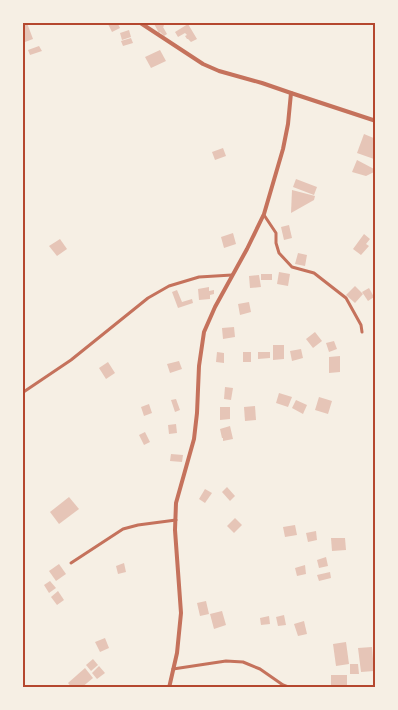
<svg xmlns="http://www.w3.org/2000/svg" width="398" height="710" font-family="Merriweather,serif">
<style>
.building{fill:#e6c5b7}
.lines{fill:none;stroke-linecap:round;stroke-linejoin:round}
.minor{stroke:#c5725c;stroke-width:3}
.tertiary{stroke:#c5725c;stroke-width:4}
.neatline{fill:none;stroke:#b5482f;stroke-width:2}
</style>
<rect width="100%" height="100%" fill="#f6efe4"/>
<g class="building">
<polygon points="107,22 117,22 120,28 112,32"/>
<polygon points="153,22 162,22 164,26 163,27 167,34 164,36 160,32 159,33"/>
<polygon points="27,23 33,39 25,42 22,36 22,25"/>
<polygon points="188,24 197,39 191,42 188,39 187,39 185,36 187,35 185,33 178,37 175,32"/>
<polygon points="129,30 131,37 122,40 120,33"/>
<polygon points="131,38 133,43 123,46 121,41"/>
<polygon points="39,46 42,51 30,55 28,50"/>
<polygon points="160,50 166,61 151,68 145,57"/>
<polygon points="364,134 376,139 376,156 374,159 357,153"/>
<polygon points="223,148 226,156 215,160 212,152"/>
<polygon points="357,160 376,170 376,171 366,176 352,172"/>
<polygon points="296,179 317,187 314,195 293,187"/>
<polygon points="292,190 315,196 314,200 291,213"/>
<polygon points="289,225 292,238 284,240 281,227"/>
<polygon points="233,233 236,244 224,248 221,237"/>
<polygon points="364,234 370,239 366,244 369,246 361,255 353,249"/>
<polygon points="60,239 67,249 57,256 49,246"/>
<polygon points="298,253 307,255 305,266 295,264"/>
<polygon points="279,272 290,274 288,286 277,284"/>
<rect x="261" y="274" width="11" height="6"/>
<polygon points="259,275 261,287 250,288 249,276"/>
<polygon points="355,286 363,294 355,303 346,295"/>
<polygon points="209,287 209,291 214,290 214,294 210,295 210,299 199,300 198,289"/>
<polygon points="369,288 374,297 368,301 362,292"/>
<polygon points="177,290 182,302 192,299 193,303 178,308 172,292"/>
<polygon points="249,302 251,312 240,315 238,304"/>
<polygon points="234,327 235,337 223,339 222,328"/>
<polygon points="315,332 322,341 313,348 306,339"/>
<polygon points="334,341 337,349 329,352 326,343"/>
<polygon points="273,345 284,345 284,359 273,360"/>
<polygon points="301,349 303,358 292,361 290,351"/>
<polygon points="217,352 224,353 224,363 216,362"/>
<rect x="243" y="352" width="8" height="10"/>
<polygon points="258,352 270,352 270,358 258,359"/>
<polygon points="340,356 340,372 329,373 329,357"/>
<polygon points="179,361 182,369 170,373 167,364"/>
<polygon points="108,362 115,373 106,379 99,368"/>
<polygon points="225,387 233,388 231,400 224,399"/>
<polygon points="279,393 292,397 288,407 276,403"/>
<polygon points="319,397 332,401 328,414 315,410"/>
<polygon points="176,399 180,410 175,412 171,400"/>
<polygon points="296,400 307,405 303,414 292,408"/>
<polygon points="149,404 152,413 144,416 141,407"/>
<polygon points="255,406 256,420 245,421 244,407"/>
<polygon points="220,407 230,407 230,419 220,420"/>
<polygon points="176,424 177,433 169,434 168,425"/>
<polygon points="230,426 233,439 223,441 223,438 222,438 220,429"/>
<polygon points="145,432 150,442 144,445 139,435"/>
<polygon points="171,454 183,455 182,462 170,461"/>
<polygon points="227,487 235,496 230,501 222,492"/>
<polygon points="205,489 212,493 205,503 199,499"/>
<polygon points="69,497 79,509 59,524 50,512"/>
<polygon points="235,518 242,525 234,533 227,526"/>
<polygon points="295,525 297,535 285,537 283,527"/>
<polygon points="316,531 317,540 308,542 306,533"/>
<polygon points="331,538 345,538 346,550 332,551"/>
<polygon points="326,557 328,566 319,568 317,560"/>
<polygon points="124,563 126,572 118,574 116,566"/>
<polygon points="59,564 66,574 56,581 49,571"/>
<polygon points="305,565 306,574 297,576 295,568"/>
<polygon points="330,572 331,578 319,581 317,575"/>
<polygon points="50,581 56,588 49,593 44,585"/>
<polygon points="58,591 64,600 57,605 51,597"/>
<polygon points="206,601 209,614 200,616 197,603"/>
<polygon points="222,611 226,625 214,629 210,614"/>
<polygon points="284,615 286,625 278,626 276,617"/>
<polygon points="269,616 270,624 261,625 260,618"/>
<polygon points="304,621 307,634 298,636 294,624"/>
<polygon points="105,638 109,648 100,652 95,642"/>
<polygon points="346,642 349,664 336,666 333,644"/>
<polygon points="372,647 374,671 361,672 358,648"/>
<polygon points="93,659 98,665 91,671 86,665"/>
<polygon points="350,664 358,664 359,674 350,674"/>
<polygon points="99,666 105,673 97,679 92,673"/>
<polygon points="85,668 93,678 81,688 72,688 68,683"/>
<rect x="331" y="675" width="16" height="13"/>
</g>
<g class="lines">
<g class="minor">
<polyline points="264,215 276,233 276,243 279,253 292,267 314,273 346,298 361,325 362,332"/>
<polyline points="22,393 71,360 148,298 169,286 199,277 232,275"/>
<polyline points="71,563 123,529 138,525 176,520"/>
<polyline points="173,669 226,661 243,662 260,669 283,685 291,688"/>
</g>
<g class="tertiary">
<polyline points="139,22 203,64 219,71 262,83 291,93 376,121"/>
<polyline points="169,688 177,653 181,613 175,530 176,503 194,439 197,413 199,366 204,332 215,307 247,249 264,214 283,149 288,124 291,93"/>
</g>
</g>
<rect width="398" height="710" fill="none" stroke="#f6efe4" stroke-width="48"/>
<rect x="24" y="24" width="350" height="662" class="neatline"/>
</svg>
